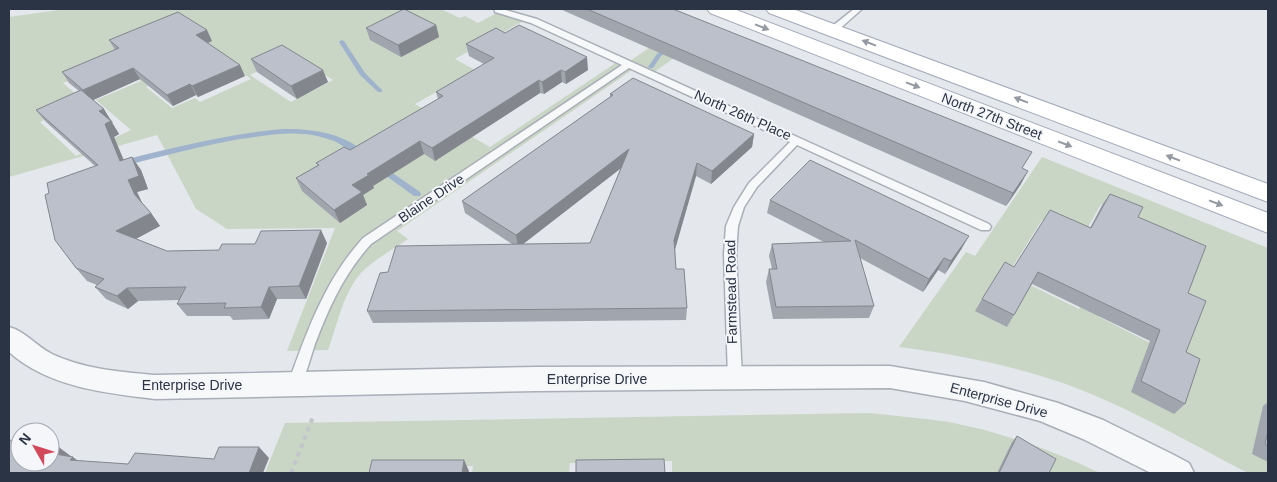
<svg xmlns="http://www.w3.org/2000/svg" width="1277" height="482" font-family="Helvetica,sans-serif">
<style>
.green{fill:#c9d6c5;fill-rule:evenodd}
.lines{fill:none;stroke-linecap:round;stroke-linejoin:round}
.stream{fill:#9fb4cc;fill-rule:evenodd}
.lane-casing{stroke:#a9aeb7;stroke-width:3}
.street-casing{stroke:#a9aeb7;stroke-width:3}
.primary-casing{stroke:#a3abb8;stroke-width:2}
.path{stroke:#c2c5cb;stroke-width:4;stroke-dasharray:4.5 4.5;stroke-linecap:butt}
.lane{fill:#f7f8fa;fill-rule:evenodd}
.street{fill:#f7f8fa;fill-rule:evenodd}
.primary{fill:#fff;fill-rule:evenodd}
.wall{fill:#a1a5ae;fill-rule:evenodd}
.shaded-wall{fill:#83868d}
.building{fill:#bbc0ca;stroke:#83868d}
.oneway{fill:#959aa2}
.labels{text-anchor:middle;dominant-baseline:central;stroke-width:4;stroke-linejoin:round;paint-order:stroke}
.street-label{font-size:14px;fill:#2b3445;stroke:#f4f6f9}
</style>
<rect width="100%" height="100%" fill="#e4e7ec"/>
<g class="green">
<path d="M66 9H441L460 18 465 16 478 23 504 9 527 19 455 59 475 70 415 104 490 147 620 60 627 63 694 17 718 27 650 75 635 68 397 231 408 239C392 250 373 260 360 274 343 294 337 326 328 350L287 351 335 228 227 229 196 209 157 135 9 177V17ZM292 54 333 80 291 102 250 75ZM222 58 251 79 200 102 195 98 172 108 146 87 196 65ZM116 61 141 81 96 100 131 130 76 156 40 122 85 102 63 83Z"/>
<path d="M1042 157 1268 248V473H1248C1188 442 1127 406 1063 383 1010 365 955 354 899 347L966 252 975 256ZM1101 204 1136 218 1083 236ZM1042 220 1109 250 1079 309 1008 274ZM1120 276 1180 358 1099 317Z"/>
<path d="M869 413C895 416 922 418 949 422 1001 432 1052 450 1100 473H672V461L570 463 569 473H472L473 466 375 467 373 473H265L285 423Z"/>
</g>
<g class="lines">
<g class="stream">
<polygon points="342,40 344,41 365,73 382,90 382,92 378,92 360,75 339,42"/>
<polygon points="669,46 672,48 671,49 661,56 653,68 649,68 648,67 657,54"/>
<path d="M282 129C310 128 346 133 366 154L365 156C357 157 343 145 334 141 325 138 315 135 305 134 283 132 261 136 240 139 201 146 162 156 124 166L120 163 124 160C176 147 229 134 282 129Z"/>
<polygon points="381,165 420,192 421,194 420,196 414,196 378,170 377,168 378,166"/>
</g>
<g class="lane-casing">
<g id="lane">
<path d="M495 9H502L537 19 989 224 991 227 989 230H981L797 145 757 187 744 207 738 226 736 254 742 378 740 382 735 384 730 382 728 378 724 254 726 226 734 207 749 183 790 142 629 68 371 244C344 274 329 307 315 344 310 359 306 374 300 388L295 390 290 388 288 384C307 331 325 280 363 238L622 65 531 23 495 12Z"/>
<polygon points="854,9 862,9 836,32 830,32 830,28"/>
</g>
</g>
<g class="street-casing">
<path id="street" d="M9 327C25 331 36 346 52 354 84 369 120 372 155 375L537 367 890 366 984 382 1058 403 1103 420 1172 454 1189 463 1194 473H1151L1083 439 1040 421 965 401 890 388 537 391 155 399C105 393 48 387 9 352Z"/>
</g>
<g class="primary-casing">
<g id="primary">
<polygon points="707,9 734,9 1268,213 1268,233 710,13"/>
<polygon points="766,9 793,9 1268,184 1268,202 769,13"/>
</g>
</g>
<polyline class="path" points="291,473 313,417"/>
<use href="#lane" class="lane"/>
<use href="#street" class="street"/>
<use href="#primary" class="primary"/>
</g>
<g class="wall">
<polygon points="560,9 673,9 1023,169 1021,184 1006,206"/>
<polygon points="436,25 439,37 401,57 370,40 366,28"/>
<polygon points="505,33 588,70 566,84 562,82 544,94 540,93 435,161 424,154 373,186 374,188 363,195 367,205 340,223 302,191 296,178 318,165 316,163 350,150 438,99 436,92 484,64 469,56 466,44"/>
<polygon points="109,40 212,41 208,43 245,76 198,97 196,95 173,106 140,79 93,100 113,122 112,123 119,134 114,137 124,160 141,170 148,189 137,192 142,203 151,213 160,226 136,239 167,251 219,250 327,243 306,299 277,299 269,319 233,320 230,316 187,316 177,304 179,300 138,301 128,309 106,299 95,287 97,285 87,281 76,268 49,193 95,166 46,122 36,110 79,91 69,83 62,72 115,50"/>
<polygon points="251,59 328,82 297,99 257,72"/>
<path d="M610 94 754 134 752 147 711 184 696 176 675 249 676 269 687 308 686 320 373 323 367 311 388 272 512 244 465 213 462 201 610 97ZM621 168 590 243 523 244Z"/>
<polygon points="1110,194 1138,217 1188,293 1185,404 1174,414 1131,392 1150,341 1032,284 1014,315 1007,327 975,311 982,299 1014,267 1090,228 1102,205"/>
<polygon points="770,200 962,248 945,274 938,270 923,292 860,258 874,306 869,318 773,319 766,282 769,269 772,269 769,256 772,244 824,242 767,213"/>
<polygon points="1268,402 1268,462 1252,454 1263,406"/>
<polygon points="1017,436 1049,473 997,473 1012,442"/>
</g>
<g class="shaded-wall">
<polygon points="436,25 439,37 401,57 398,45"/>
<polygon points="207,30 212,41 202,45 196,35"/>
<polygon points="587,57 588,70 566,84 565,72"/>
<polygon points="240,65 245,76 198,97 192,86"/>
<polygon points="133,68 140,79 91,101 83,90"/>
<polygon points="323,70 328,82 297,99 291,86"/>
<polygon points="561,70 562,82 544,94 542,82"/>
<polygon points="539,80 540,93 435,161 432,148"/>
<polygon points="190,84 196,95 173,106 167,95"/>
<polygon points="104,109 119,134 114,137 129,174 120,161 99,111"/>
<polygon points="754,134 752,147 711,184 712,171"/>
<polygon points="420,141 424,154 373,186 374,188 363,195 367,205 340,223 334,210 352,185 367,174"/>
<polygon points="629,149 629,162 518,248 516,235"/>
<polygon points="132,157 141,170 148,189 137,192 144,207 135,195 128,180"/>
<polygon points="697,163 696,176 674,253 674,240"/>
<polygon points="1028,171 1021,184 1006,206 1013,193"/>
<polygon points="151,213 160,226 126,244 116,231"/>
<polygon points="321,230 327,243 306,299 299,286"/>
<polygon points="969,236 962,248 945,274 951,261"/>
<polygon points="944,258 938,270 923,292 929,279"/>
<polygon points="269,287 277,299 269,319 261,307"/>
<polygon points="127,288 138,301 128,309 117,296"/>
<polygon points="259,447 269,458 263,473 249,473"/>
<polygon points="60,448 72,457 73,457 87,468 55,454"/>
<polygon points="464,460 469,471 468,473 462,473"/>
</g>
<g class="building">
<polygon points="404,9 436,25 398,45 366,28"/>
<polygon points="587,9 673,9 1032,152 1022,168 1028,171 1013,193"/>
<polygon points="178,12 207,30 196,35 240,65 192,86 190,84 167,95 133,68 83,90 62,72 119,48 109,40"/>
<polygon points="519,25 587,57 565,72 561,70 542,82 539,80 432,148 420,141 367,174 369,175 352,185 362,192 334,210 296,178 319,165 316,163 344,147 350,150 443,96 436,92 494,58 466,44 496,28 505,33"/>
<polygon points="282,45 323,70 291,86 251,59"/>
<polygon points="633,78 754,134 712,171 697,163 674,240 676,269 684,269 687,308 367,311 380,273 388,272 396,246 590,243 629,149 516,235 462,201 613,95 610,94"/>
<polygon points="81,90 104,109 99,111 111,121 105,124 120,161 132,157 139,176 128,180 135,195 151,213 116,231 167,251 219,250 222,244 255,244 261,231 321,230 299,286 269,287 261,307 224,308 226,303 177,304 186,287 127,288 117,296 95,287 104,279 76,268 55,240 45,195 49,193 47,183 98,165 36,110"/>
<polygon points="810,160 969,236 951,261 944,258 929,279 855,240 874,306 776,307 769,269 777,269 772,244 851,241 770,200"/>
<polygon points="1110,194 1143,207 1138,217 1206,246 1188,293 1206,301 1186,352 1200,359 1185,404 1141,381 1160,330 1038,272 1014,315 982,299 1005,262 1014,267 1050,210 1091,228"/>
<polygon points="1268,431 1268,446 1265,444"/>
<polygon points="1017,436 1056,459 1049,473 999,473"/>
<polygon points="9,440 20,442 20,462 50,462 50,447 60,448 55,454 73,457 70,460 128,464 135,453 214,459 219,447 259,447 249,473 9,473"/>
<polygon points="664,459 665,473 576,473 576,460"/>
<polygon points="372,460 464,460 462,473 369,473"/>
</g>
<defs><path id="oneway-solid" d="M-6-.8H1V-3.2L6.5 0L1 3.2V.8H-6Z" transform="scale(1.25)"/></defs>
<g class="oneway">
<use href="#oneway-solid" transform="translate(762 27) rotate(21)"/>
<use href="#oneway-solid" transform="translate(869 43) rotate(-159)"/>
<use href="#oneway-solid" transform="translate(913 85) rotate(21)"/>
<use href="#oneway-solid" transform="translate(1021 100) rotate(-159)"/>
<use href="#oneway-solid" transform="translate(1065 144) rotate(21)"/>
<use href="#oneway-solid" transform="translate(1173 158) rotate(-159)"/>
<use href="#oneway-solid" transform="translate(1216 203) rotate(21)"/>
</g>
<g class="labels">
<g class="street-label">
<text transform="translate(743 115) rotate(24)">North 26th Place</text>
<text transform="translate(992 116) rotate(21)">North 27th Street</text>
<text transform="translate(431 198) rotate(-34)">Blaine Drive</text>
<text transform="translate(731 292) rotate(-91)">Farmstead Road</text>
<text x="597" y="379">Enterprise Drive</text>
<text x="192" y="385">Enterprise Drive</text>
<text transform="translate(999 400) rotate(15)">Enterprise Drive</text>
</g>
</g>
<rect width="1277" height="482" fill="none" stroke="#2b3445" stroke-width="20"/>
<g transform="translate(35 447) rotate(309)"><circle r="24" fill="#f4f6f9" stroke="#a4a8b1"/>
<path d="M0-4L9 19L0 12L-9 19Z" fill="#d1495b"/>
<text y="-8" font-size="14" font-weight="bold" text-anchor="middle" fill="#2b3445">N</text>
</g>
</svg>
